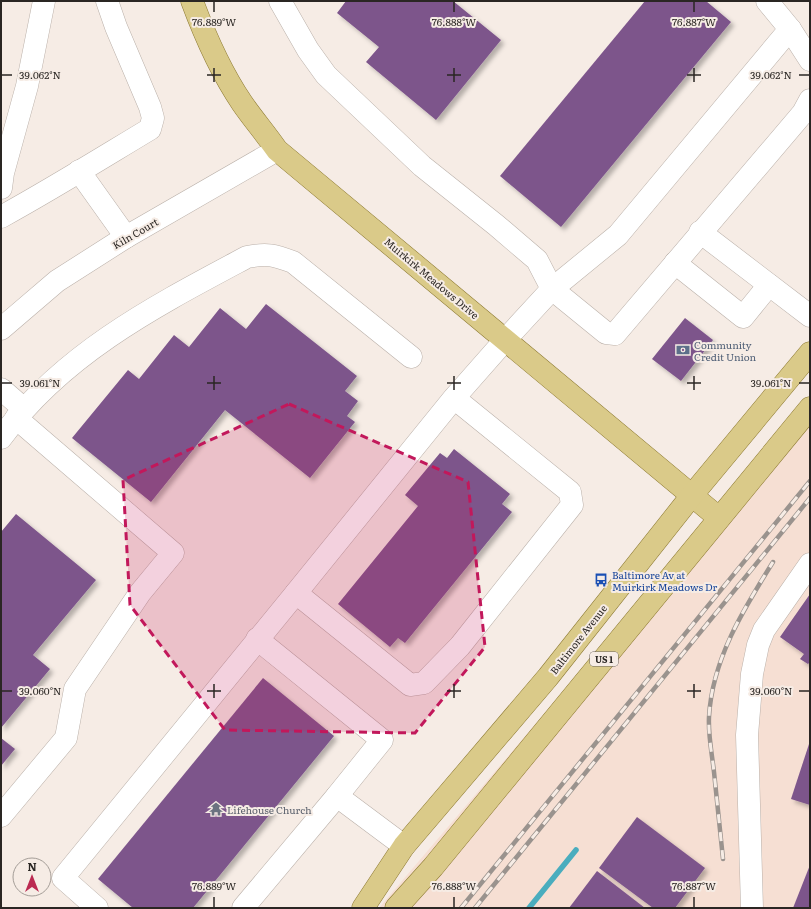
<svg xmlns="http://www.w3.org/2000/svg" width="811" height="909" font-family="Literata,serif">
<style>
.industrial{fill:#f6dfd3}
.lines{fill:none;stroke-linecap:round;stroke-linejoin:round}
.stream{stroke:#4aadbe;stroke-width:5.5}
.building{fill:#7d558b;filter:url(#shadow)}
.minor-casing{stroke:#bab0a9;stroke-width:23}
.major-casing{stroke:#8c7932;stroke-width:23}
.minor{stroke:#fff;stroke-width:22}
.major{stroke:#daca89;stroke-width:22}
.rail-casing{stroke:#9a938e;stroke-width:4.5}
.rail{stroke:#f6ece5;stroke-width:3;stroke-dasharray:9;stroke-linecap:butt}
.marked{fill:#c2185b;fill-opacity:0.2;stroke:#c2185b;stroke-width:3;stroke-dasharray:8 5;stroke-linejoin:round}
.ticks{fill:none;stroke:#2a2623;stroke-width:1.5}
.labels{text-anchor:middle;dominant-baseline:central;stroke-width:4;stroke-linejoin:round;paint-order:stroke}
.shield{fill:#f6ece5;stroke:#67615d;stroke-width:1}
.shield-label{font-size:9px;font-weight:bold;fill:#2a2623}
.street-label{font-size:10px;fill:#2a2623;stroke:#f6ece5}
.service-label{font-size:10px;fill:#4e5e75;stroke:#f6ece5;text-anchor:start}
.transit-label{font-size:10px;fill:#164399;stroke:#f6ece5;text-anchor:start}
.worship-label{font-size:10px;fill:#5b616d;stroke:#f6ece5;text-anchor:start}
.ticks-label{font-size:10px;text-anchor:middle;fill:#2a2623;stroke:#f6ece5;stroke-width:4;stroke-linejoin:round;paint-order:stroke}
</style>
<defs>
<filter id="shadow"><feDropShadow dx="3.5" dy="3.5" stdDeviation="2" flood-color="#0004"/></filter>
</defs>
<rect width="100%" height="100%" fill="#f6ece5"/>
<polygon class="industrial" points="810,401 810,908 379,908"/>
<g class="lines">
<polyline class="stream" points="529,908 576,850"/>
</g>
<g class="building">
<polygon points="346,1 453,1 501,40 436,120 366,62 379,47 337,13"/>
<polygon points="645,1 706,1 731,22 561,227 500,176"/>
<polygon points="266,304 357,376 345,391 358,401 347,416 355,422 310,478 225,410 151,502 72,438 128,370 139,379 174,335 189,347 220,308 246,329"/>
<polygon points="685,318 713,340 681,381 652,359"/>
<polygon points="454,449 510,494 502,504 512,512 405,643 398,638 390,647 338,604 418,506 405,495 440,453 447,458"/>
<polygon points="16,514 96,580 33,655 50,669 1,728 1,532"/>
<polygon points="810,594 810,662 808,664 800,659 804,654 780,637"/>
<polygon points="263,678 334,736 193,908 133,908 98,879"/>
<polygon points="1,738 15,749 1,766"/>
<polygon points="810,741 810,805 791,799"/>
<polygon points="637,817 705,868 675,908 653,908 599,868"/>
<polygon points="810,865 810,908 793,908"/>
<polygon points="597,871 645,908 569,908"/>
</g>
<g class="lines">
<g class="minor-casing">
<g id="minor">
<polyline points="280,1 308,50 326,75 422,166 496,225 537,260 552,289 606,333 615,334 803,113 810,100"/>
<polyline points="767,1 790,29 810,60"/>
<polyline points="79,171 126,237"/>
<polyline points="1,188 3,173 27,86 44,1"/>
<path d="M1 217C52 189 100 159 150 129L153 118 150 107 116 27 107 1"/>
<polyline points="700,232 810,316"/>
<polyline points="675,263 743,317 769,285"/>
<polyline points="1,329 57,281 126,237 277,150"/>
<polyline points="1,389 24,409"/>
<polyline points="454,398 570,492 572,505 460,646 424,683 410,685 296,593 454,398 506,339 552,289 618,235 790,29"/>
<path d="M1 438C63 353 157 305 247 257 267 253 274 255 293 262L411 357"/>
<polyline points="257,639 382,740 337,796"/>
<polyline points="1,816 66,738 75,689 140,593 173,553 16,418"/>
<polyline points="97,908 63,878 296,593"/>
<polyline points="243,908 337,796 404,846"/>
<polyline points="752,908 747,735 752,674 758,645 764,630 810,564"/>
</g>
</g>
<g class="major-casing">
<g id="major">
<path d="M192 1C205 36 221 72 242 103 253 119 266 134 277 150L719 518"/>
<polyline points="363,908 404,846 548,677 693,494 810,353"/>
<polyline points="396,908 433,867 810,408"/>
</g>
</g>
<use href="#minor" class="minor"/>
<use href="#major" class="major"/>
<g class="rail-casing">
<g id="rail">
<path d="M723 859C720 830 717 801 714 772 712 754 708 735 709 717 712 660 743 610 773 562"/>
<polyline points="461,908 810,481"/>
<polyline points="475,908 810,498"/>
</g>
</g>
<use href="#rail" class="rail"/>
</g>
<path class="marked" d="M289 404 468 482 485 647 415 733 225 730 130 605 123 480Z"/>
<path class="ticks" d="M214 2V12M454 2V12M694 2V12M214 68V82M454 68V82M694 68V82M2 75H12M207 75H221M447 75H461M687 75H701M799 75H809M214 376V390M454 376V390M694 376V390M2 383H12M207 383H221M447 383H461M687 383H701M799 383H809M214 684V698M454 684V698M694 684V698M2 691H12M207 691H221M447 691H461M687 691H701M799 691H809M214 897V907M454 897V907M694 897V907"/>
<defs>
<g id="bank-bare" transform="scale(1.08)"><path d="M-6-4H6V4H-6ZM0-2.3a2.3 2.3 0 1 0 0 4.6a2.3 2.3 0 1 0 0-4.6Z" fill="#5c6f8a" stroke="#f6ece5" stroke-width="2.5" paint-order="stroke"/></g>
<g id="bus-bare" transform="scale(1.08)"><path d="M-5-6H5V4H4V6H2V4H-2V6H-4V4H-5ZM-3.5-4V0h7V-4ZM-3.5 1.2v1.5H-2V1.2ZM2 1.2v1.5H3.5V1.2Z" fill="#1a4fb4" stroke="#f6ece5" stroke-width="2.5" paint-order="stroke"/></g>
<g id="temple-bare" transform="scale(1.08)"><path d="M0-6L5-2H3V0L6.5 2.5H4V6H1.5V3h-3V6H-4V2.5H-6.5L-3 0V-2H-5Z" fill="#6b7280" stroke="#f6ece5" stroke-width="2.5" paint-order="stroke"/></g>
</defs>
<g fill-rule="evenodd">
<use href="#bank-bare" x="683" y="350"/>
<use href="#bus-bare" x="601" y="580"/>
<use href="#temple-bare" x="216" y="809"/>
</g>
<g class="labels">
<rect class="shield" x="590" y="652" width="28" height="14" rx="3"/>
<g class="shield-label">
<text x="604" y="659">US 1</text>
</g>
<g class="street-label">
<text transform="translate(135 233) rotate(-30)">Kiln Court</text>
<text transform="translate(432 278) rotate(40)">Muirkirk Meadows Drive</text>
<text transform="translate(578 639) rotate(-52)">Baltimore Avenue</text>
</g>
<g class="service-label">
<text x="694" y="344">Community<tspan x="694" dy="12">Credit Union</tspan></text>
</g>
<g class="transit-label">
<text x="612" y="574">Baltimore Av at<tspan x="612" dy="12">Muirkirk Meadows Dr</tspan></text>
</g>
<g class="worship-label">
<text x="227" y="809">Lifehouse Church</text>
</g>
</g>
<g class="ticks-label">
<text x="214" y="26">76.889°W</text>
<text x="454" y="26">76.888°W</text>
<text x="694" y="26">76.887°W</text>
<text x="40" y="79">39.062°N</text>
<text x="771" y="79">39.062°N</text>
<text x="40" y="387">39.061°N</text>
<text x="771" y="387">39.061°N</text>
<text x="40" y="695">39.060°N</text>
<text x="771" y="695">39.060°N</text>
<text x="214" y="890">76.889°W</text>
<text x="454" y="890">76.888°W</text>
<text x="694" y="890">76.887°W</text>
</g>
<rect width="811" height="909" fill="none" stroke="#2a2623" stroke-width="4"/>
<g transform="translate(32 877)"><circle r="19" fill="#f6ece5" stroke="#a49d97"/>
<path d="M0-3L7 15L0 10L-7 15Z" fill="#bb2a51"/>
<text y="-6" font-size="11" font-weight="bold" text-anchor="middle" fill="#2a2623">N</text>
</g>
</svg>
